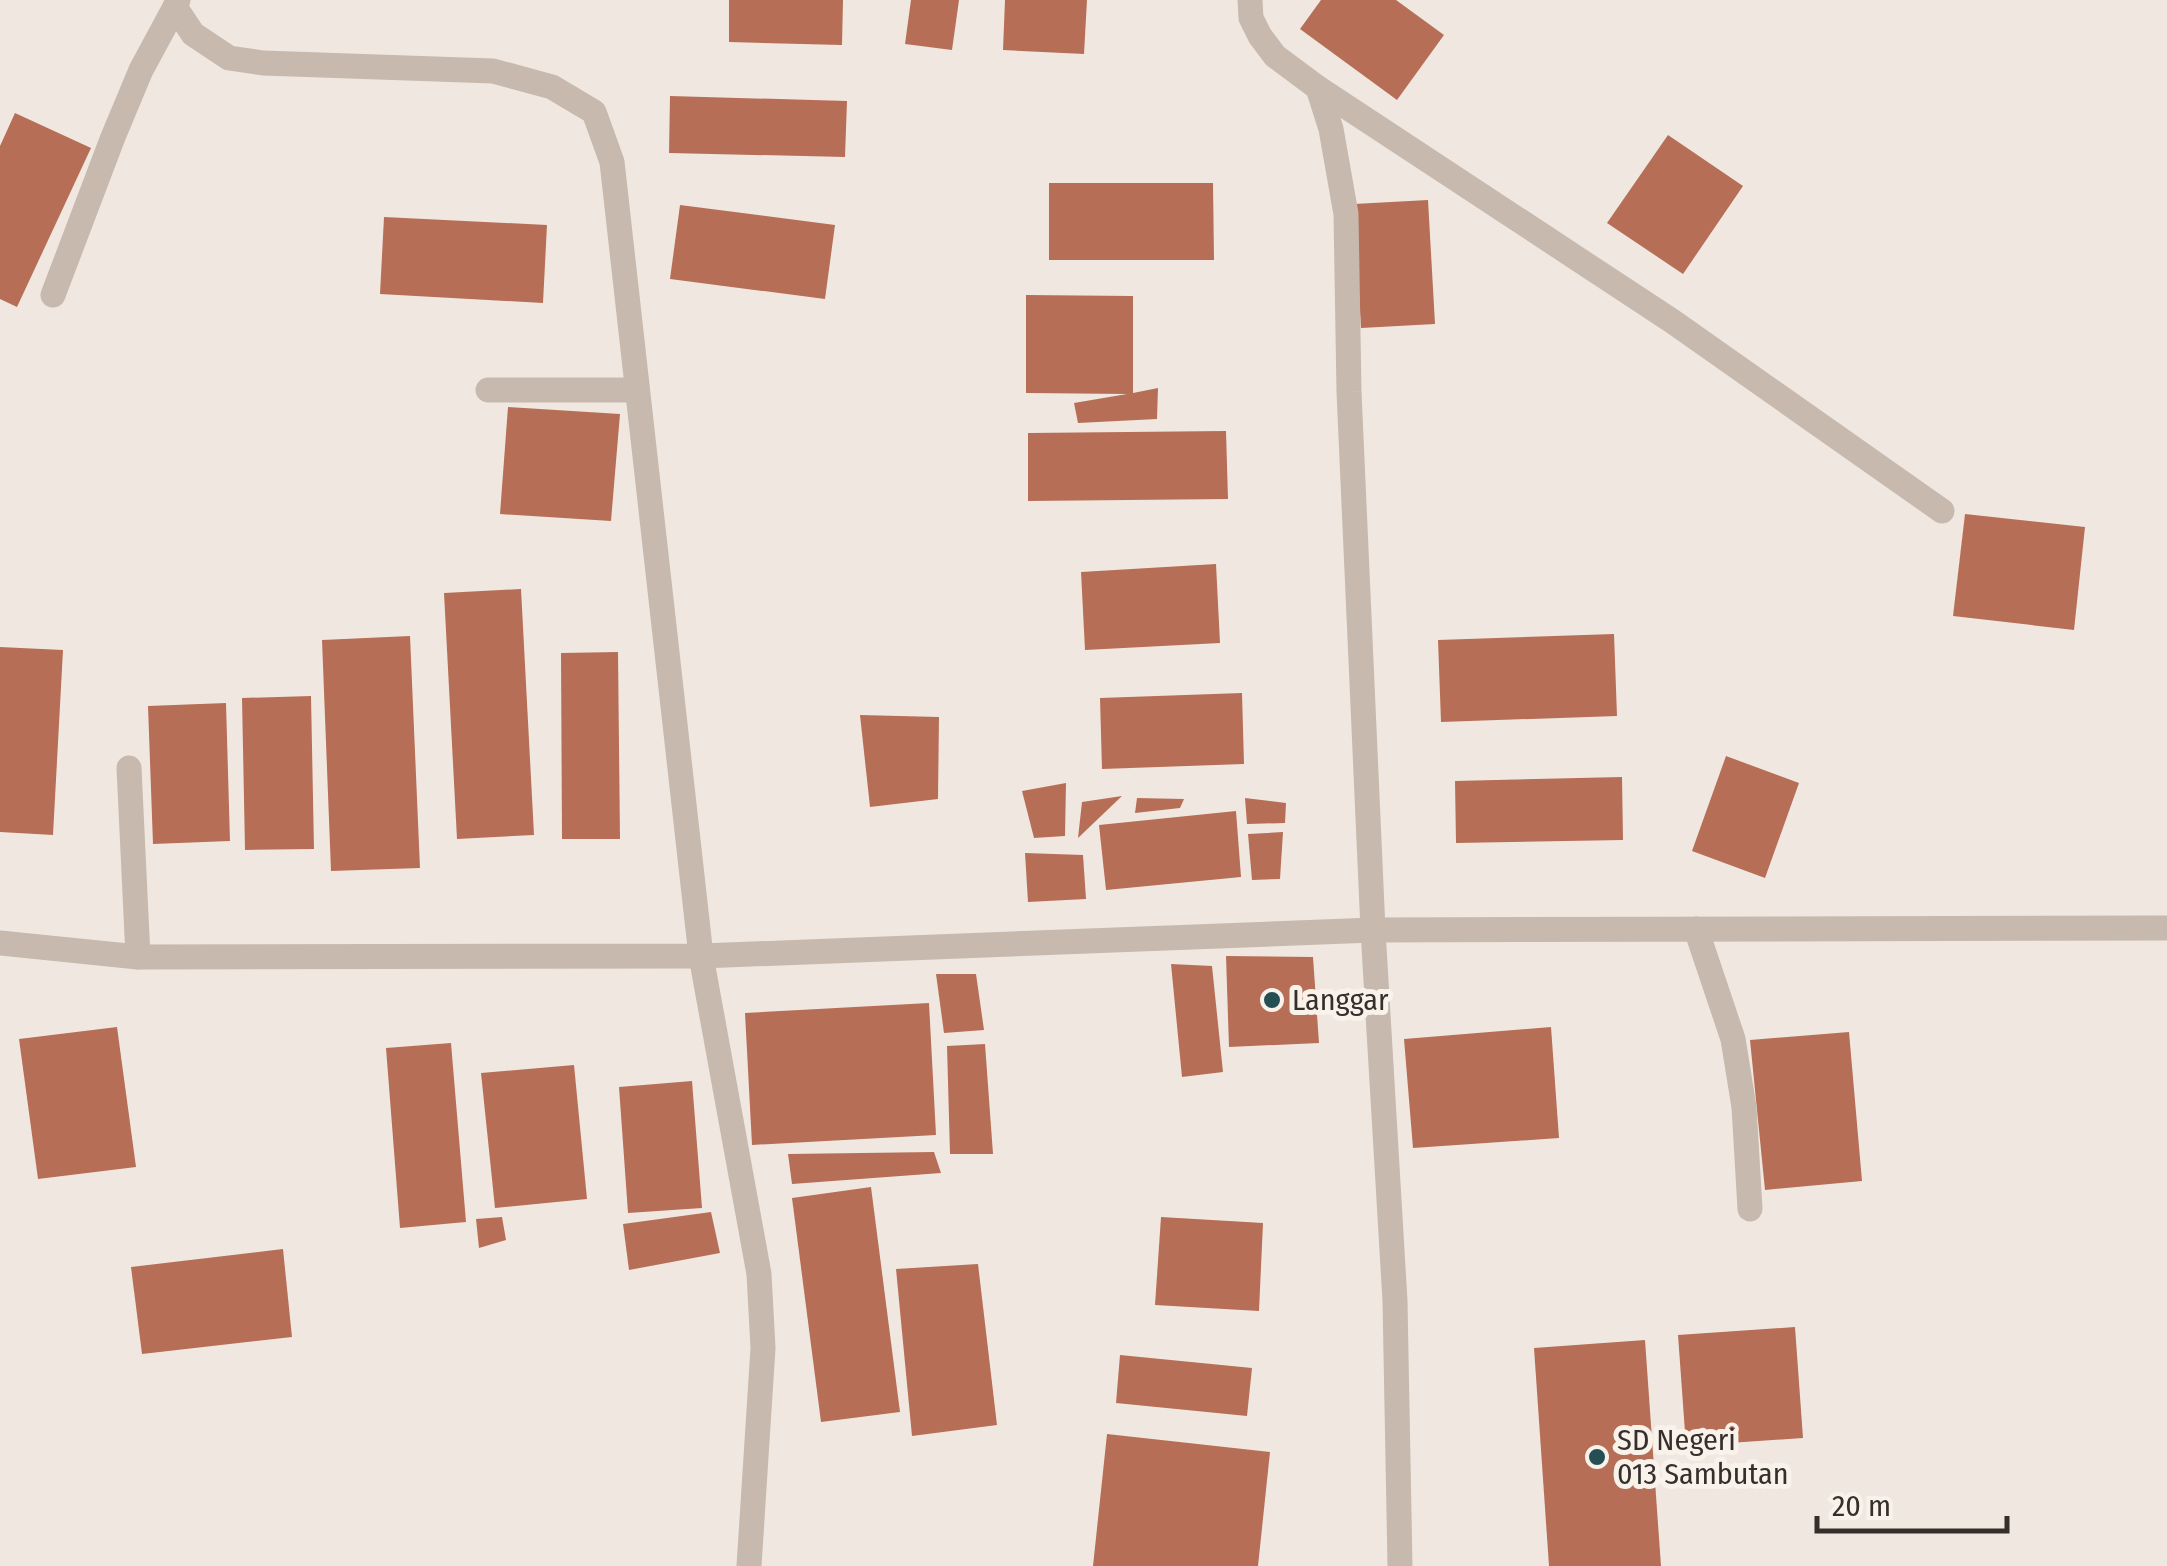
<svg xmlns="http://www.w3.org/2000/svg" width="2167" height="1566" font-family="'Fira Sans Condensed',sans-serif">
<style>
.building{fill:#b76e56}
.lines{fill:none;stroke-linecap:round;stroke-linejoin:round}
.minor{stroke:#c7b9ad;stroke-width:25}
.poi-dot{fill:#254f52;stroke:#f8f2eb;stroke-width:4}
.labels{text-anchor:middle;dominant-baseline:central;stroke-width:10;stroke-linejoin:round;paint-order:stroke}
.poi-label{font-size:30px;fill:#362e2b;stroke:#f8f2eb;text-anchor:start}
</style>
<rect width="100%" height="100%" fill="#f0e8e0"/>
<g class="building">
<polygon points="729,0 843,0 842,45 729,42"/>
<polygon points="911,0 959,0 952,50 905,44"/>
<polygon points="1005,0 1087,0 1084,54 1003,50"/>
<polygon points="1321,0 1396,0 1444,35 1397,100 1300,29"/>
<polygon points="670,96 847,101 845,157 669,153"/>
<polygon points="15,113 91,148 17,307 0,299 0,146"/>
<polygon points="1668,135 1743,186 1683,274 1607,223"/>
<polygon points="1049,183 1213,183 1214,260 1049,260"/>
<polygon points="1428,200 1435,324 1361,328 1354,204"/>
<polygon points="680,205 835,225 825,299 670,279"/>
<polygon points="384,217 547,225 543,303 380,294"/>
<polygon points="1026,295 1133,296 1133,393 1158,388 1157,419 1078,423 1074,403 1127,394 1026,393"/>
<polygon points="508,407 620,414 611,521 500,514"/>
<polygon points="1226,431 1228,499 1028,501 1028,433"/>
<polygon points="1965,514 2085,527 2074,630 1953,616"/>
<polygon points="1216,564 1220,643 1085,650 1081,572"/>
<polygon points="521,589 534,835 457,839 444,593"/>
<polygon points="1614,634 1617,716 1441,722 1438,640"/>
<polygon points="410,636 420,868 331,871 322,640"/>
<polygon points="0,647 63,650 53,835 0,832"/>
<polygon points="618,652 620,839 562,839 561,653"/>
<polygon points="1242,693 1244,764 1102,769 1100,698"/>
<polygon points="311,696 314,849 245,850 242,698"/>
<polygon points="226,703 230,841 153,844 148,706"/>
<polygon points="860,715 939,717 938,799 870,807"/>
<polygon points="1726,756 1799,783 1765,878 1692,851"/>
<polygon points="1622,777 1623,840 1456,843 1455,781"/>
<polygon points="1066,783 1065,836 1034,838 1022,791"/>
<polygon points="1122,796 1078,838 1082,802"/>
<polygon points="1137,798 1184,799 1180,808 1135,813"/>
<polygon points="1245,798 1286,803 1285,823 1247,824"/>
<polygon points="1236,811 1241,877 1106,890 1099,825"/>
<polygon points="1283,832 1280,879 1252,880 1248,834"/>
<polygon points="1025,853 1083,855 1086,899 1028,902"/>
<polygon points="1226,956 1313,957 1319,1043 1229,1047"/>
<polygon points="1171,964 1212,966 1223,1072 1182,1077"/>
<polygon points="936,974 976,974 984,1030 944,1033"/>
<polygon points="929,1003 936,1135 752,1145 745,1013"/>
<polygon points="117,1027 136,1167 38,1179 19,1039"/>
<polygon points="1551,1027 1559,1138 1413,1148 1404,1039"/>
<polygon points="1849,1032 1862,1181 1765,1190 1750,1040"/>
<polygon points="451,1043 466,1222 400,1228 386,1048"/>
<polygon points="985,1044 993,1154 950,1154 947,1046"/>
<polygon points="574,1065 587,1199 495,1208 481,1073"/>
<polygon points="692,1081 702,1208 628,1213 619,1087"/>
<polygon points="934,1152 941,1173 792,1184 788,1154"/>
<polygon points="871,1187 900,1412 821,1422 792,1198"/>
<polygon points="711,1212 720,1253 629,1270 623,1224"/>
<polygon points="502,1217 506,1240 479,1248 476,1219"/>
<polygon points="1161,1217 1263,1223 1259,1311 1155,1305"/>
<polygon points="283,1249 292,1337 142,1354 131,1267"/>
<polygon points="978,1264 997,1425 912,1436 896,1269"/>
<polygon points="1795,1327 1803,1438 1686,1446 1678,1335"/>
<polygon points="1645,1340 1661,1566 1549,1566 1534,1348"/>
<polygon points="1120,1355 1252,1368 1247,1416 1116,1403"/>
<polygon points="1107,1434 1270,1452 1258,1566 1093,1566"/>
</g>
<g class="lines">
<g class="minor">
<polyline points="178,0 175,7 193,34 229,58 263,63 493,71 552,87 594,112 612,162 701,956 759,1274 763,1348 749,1566"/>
<polyline points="1250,0 1251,18 1260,36 1275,56 1318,88 1331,129 1346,214 1349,392 1373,930 1395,1301 1400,1566"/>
<polyline points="1318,88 1672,321 1942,511"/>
<polyline points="53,295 113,137 141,70 175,7"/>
<polyline points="488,390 637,390"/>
<polyline points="129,768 138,957"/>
<polyline points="1696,929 1733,1039 1744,1107 1750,1209"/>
<polyline points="0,943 138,957 701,956 1373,930 2167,928"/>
</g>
</g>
<g class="poi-dot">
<circle cx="1272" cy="1000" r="10"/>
<circle cx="1597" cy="1457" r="10"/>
</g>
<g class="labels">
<g class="poi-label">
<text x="1292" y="1000">Langgar</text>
<text x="1617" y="1440">SD Negeri<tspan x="1617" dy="34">013 Sambutan</tspan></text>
</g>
</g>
<path d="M1817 1516v15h190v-15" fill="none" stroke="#362e2b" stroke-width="5"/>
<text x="1832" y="1516" font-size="30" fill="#362e2b" stroke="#f8f2eb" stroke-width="8" paint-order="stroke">20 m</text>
</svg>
